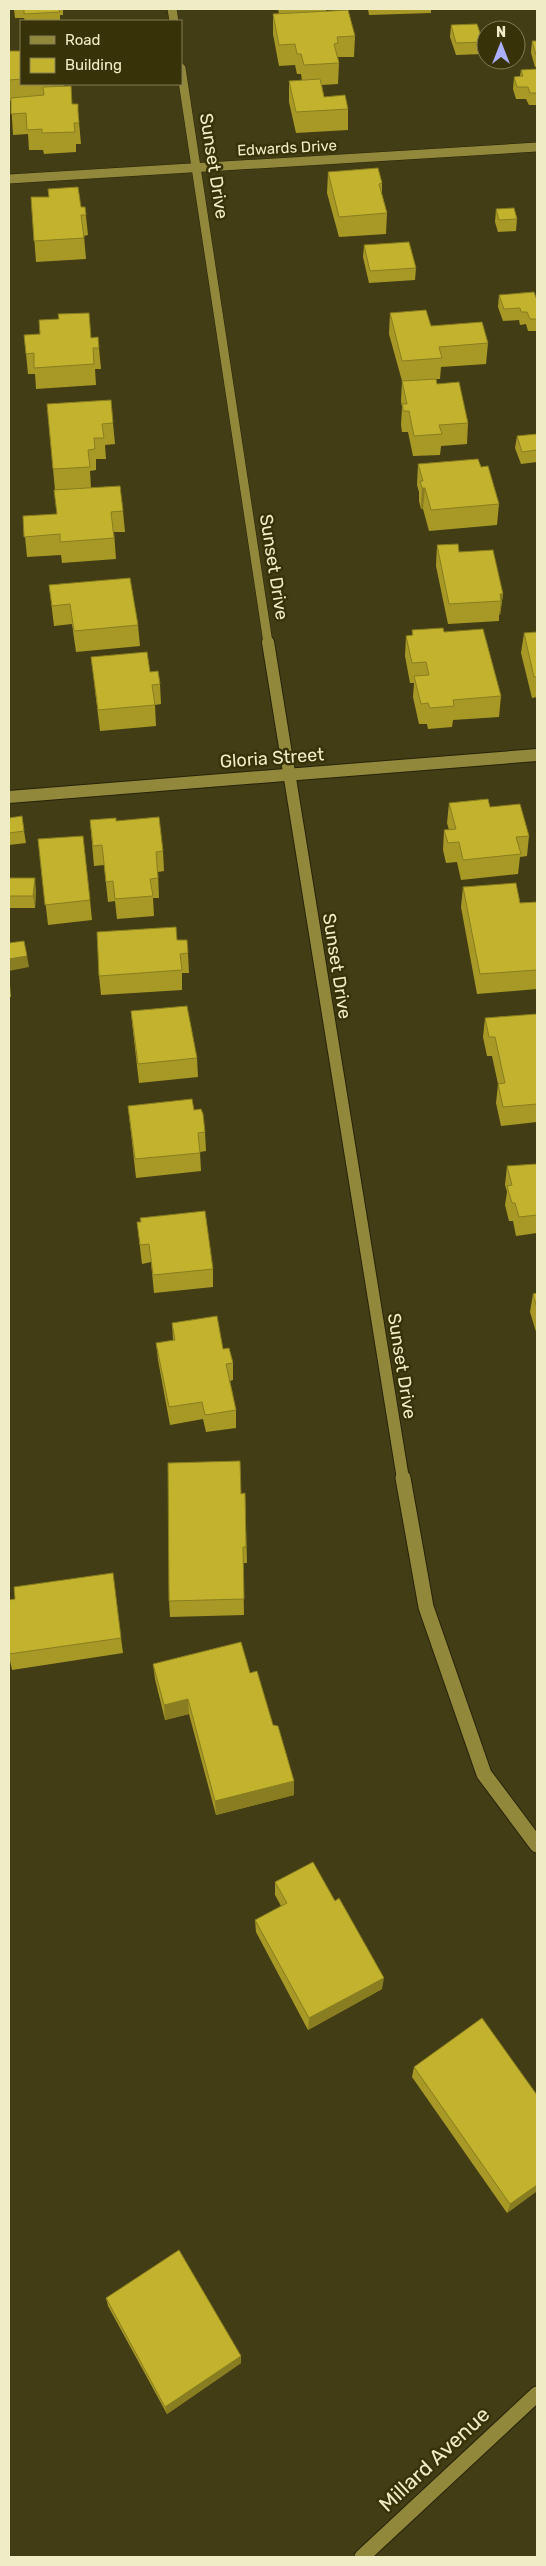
<svg xmlns="http://www.w3.org/2000/svg" width="546" height="2566" font-family="Rubik,sans-serif">
<style>
.lines{fill:none;stroke-linecap:round;stroke-linejoin:round}
.minor-far2-casing{stroke:#27230b;stroke-width:10}
.minor-far1-casing{stroke:#27230b;stroke-width:14}
.minor-casing{stroke:#27230b;stroke-width:17}
.tertiary-far2-casing{stroke:#27230b;stroke-width:10}
.tertiary-far1-casing{stroke:#27230b;stroke-width:14}
.tertiary-casing{stroke:#27230b;stroke-width:17}
.minor-far2{stroke:#92883b;stroke-width:9}
.minor-far1{stroke:#92883b;stroke-width:12}
.minor{stroke:#92883b;stroke-width:15}
.tertiary-far2{stroke:#92883b;stroke-width:9}
.tertiary-far1{stroke:#92883b;stroke-width:12}
.tertiary{stroke:#92883b;stroke-width:15}
.wall{fill:#a89927}
.shaded-wall{fill:#887d20}
.building{fill:#c3b22d;stroke:#887d20}
.labels{text-anchor:middle;dominant-baseline:central;stroke-width:5;stroke-linejoin:round;paint-order:stroke}
.far-street-label{font-size:15px;fill:#f0ecc6;stroke:#383208}
.street-label{font-size:18px;fill:#f0ecc6;stroke:#383208}
.near-street-label{font-size:21px;fill:#f0ecc6;stroke:#383208}
</style>
<rect width="100%" height="100%" fill="#423d14"/>
<g class="lines">
<g class="minor-far2-casing">
<polyline id="minor-far2" points="9,179 537,147"/>
</g>
<g class="minor-far1-casing">
<polyline id="minor-far1" points="9,797 537,755"/>
</g>
<g class="minor-casing">
<polyline id="minor" points="362,2557 537,2394"/>
</g>
<g class="tertiary-far2-casing">
<g id="tertiary-far2">
<polyline points="172,9 174,21"/>
<polyline points="181,68 268,643"/>
</g>
</g>
<g class="tertiary-far1-casing">
<polyline id="tertiary-far1" points="268,642 403,1479"/>
</g>
<g class="tertiary-casing">
<polyline id="tertiary" points="403,1478 426,1607 484,1774 537,1845"/>
</g>
<use href="#minor-far2" class="minor-far2"/>
<use href="#minor-far1" class="minor-far1"/>
<use href="#minor" class="minor"/>
<use href="#tertiary-far2" class="tertiary-far2"/>
<use href="#tertiary-far1" class="tertiary-far1"/>
<use href="#tertiary" class="tertiary"/>
</g>
<g class="wall">
<polygon points="14,9 63,9 63,15 60,15 60,21 25,21 24,18 15,18"/>
<polygon points="278,9 326,9 326,11 355,36 354,57 338,57 339,63 338,84 322,85 324,97 348,109 348,130 296,133 289,102 289,81 302,81 301,74 297,74 295,65 279,66 273,34 273,14 279,14"/>
<polygon points="368,9 431,9 431,13 369,15"/>
<polygon points="451,25 483,42 482,54 456,55 450,37"/>
<polygon points="532,41 537,41 537,67 535,67 531,53"/>
<polygon points="9,51 21,51 21,84 64,84 64,86 72,104 78,111 81,144 76,144 76,152 44,154 43,150 29,150 28,134 13,135 11,101 9,101"/>
<polygon points="537,69 537,105 529,105 526,99 516,99 513,89 514,77 520,76 521,70"/>
<polygon points="328,172 382,183 382,194 387,213 386,234 339,237 327,193"/>
<polygon points="31,197 81,207 85,207 88,235 84,236 86,259 36,262"/>
<polygon points="496,209 517,219 516,231 498,232 495,222"/>
<polygon points="364,245 416,268 415,280 369,283 363,257"/>
<polygon points="499,295 537,300 537,331 528,331 526,324 520,325 519,320 503,321 498,307"/>
<polygon points="390,313 488,343 486,364 441,367 440,379 436,379 437,384 468,423 467,444 441,446 440,455 413,456 408,432 402,432 401,425 402,407 401,401 402,381 389,334"/>
<polygon points="91,338 99,348 101,369 95,369 96,385 36,389 35,374 28,374 26,354"/>
<polygon points="47,404 113,423 115,444 105,445 106,459 96,459 96,470 90,471 91,488 55,490"/>
<polygon points="537,434 537,462 521,464 515,448 517,436"/>
<polygon points="418,464 481,467 499,504 497,525 429,531 423,509 421,509 419,501 419,492 417,485"/>
<polygon points="123,511 125,532 114,532 116,559 62,563 61,555 27,557 23,516"/>
<polygon points="437,545 459,552 503,594 500,615 499,615 499,621 448,624 436,566"/>
<polygon points="49,585 138,625 140,646 76,652 72,624 54,626"/>
<polygon points="412,630 444,632 501,696 499,717 453,720 452,727 428,729 427,724 419,724 413,697 414,683 410,683 405,656 406,636 412,635"/>
<polygon points="537,632 537,697 532,698 521,653 524,633"/>
<polygon points="91,657 150,672 160,684 161,704 155,705 156,726 100,731"/>
<polygon points="449,803 490,807 529,836 527,856 520,857 518,874 461,880 457,862 446,863 443,850 444,830 449,830 447,823"/>
<polygon points="9,818 24,831 26,843 9,845"/>
<polygon points="90,820 116,821 163,851 164,871 158,872 159,898 153,898 154,916 117,919 115,901 108,902 104,865 94,866"/>
<polygon points="38,839 90,900 92,920 48,925"/>
<polygon points="9,878 36,890 35,908 9,908"/>
<polygon points="463,887 520,903 537,902 537,989 477,994 461,907"/>
<polygon points="177,940 188,953 189,973 182,973 182,990 101,995 99,976"/>
<polygon points="9,974 11,997 9,997"/>
<polygon points="131,1011 197,1058 198,1077 139,1083 133,1031"/>
<polygon points="537,1014 537,1122 501,1126 496,1103 498,1084 492,1056 487,1056 483,1037 485,1018"/>
<polygon points="128,1106 194,1110 205,1132 206,1151 200,1152 201,1171 136,1178"/>
<polygon points="537,1164 537,1233 516,1236 513,1221 509,1221 505,1205 507,1192 505,1185 507,1166"/>
<polygon points="137,1222 213,1269 213,1287 154,1293 151,1262 142,1264"/>
<polygon points="537,1293 537,1335 530,1312 533,1294"/>
<polygon points="172,1323 223,1349 233,1363 233,1380 230,1381 236,1410 236,1428 206,1432 203,1419 170,1425 158,1360 156,1343 173,1340"/>
<polygon points="245,1493 247,1563 243,1563 244,1615 170,1617 169,1601 241,1494"/>
<polygon points="15,1599 121,1638 123,1653 12,1670 9,1656 9,1600"/>
<polygon points="153,1664 250,1673 273,1725 294,1795 216,1815 189,1714 165,1720 155,1679"/>
<polygon points="275,1882 382,1989 308,2030 256,1932 255,1920 281,1906 275,1895"/>
<polygon points="414,2067 537,2095 537,2191 507,2213 412,2077"/>
<polygon points="106,2298 241,2356 241,2363 167,2414 108,2306"/>
</g>
<g class="shaded-wall">
<polygon points="422,488 425,488 423,509 421,509"/>
<polygon points="500,594 503,594 500,615 499,615 501,601"/>
<polygon points="35,878 36,890 35,908 33,896"/>
<polygon points="27,956 29,967 9,971 9,959"/>
<polygon points="188,1699 189,1714 165,1720 164,1705"/>
<polygon points="294,1781 294,1795 216,1815 215,1801"/>
<polygon points="384,1978 382,1989 308,2030 309,2018"/>
<polygon points="537,2185 537,2191 507,2213 510,2204"/>
<polygon points="241,2356 241,2363 167,2414 165,2407"/>
</g>
<g class="building">
<polygon points="24,9 59,9 60,12 24,14"/>
<polygon points="348,10 355,36 337,37 338,43 334,44 339,63 304,65 301,54 297,54 295,44 279,45 273,14"/>
<polygon points="477,24 483,42 456,43 451,25"/>
<polygon points="532,41 537,41 537,55 536,55"/>
<polygon points="9,51 21,51 21,79 9,80"/>
<polygon points="537,69 537,93 530,93 528,87 517,87 514,77 523,76 521,70"/>
<polygon points="320,79 324,97 345,95 348,109 296,112 289,81"/>
<polygon points="71,86 72,104 78,104 78,111 79,123 74,123 75,132 42,133 42,129 27,130 26,113 11,114 11,98 44,95 43,87"/>
<polygon points="378,168 382,183 379,184 387,213 339,217 328,172"/>
<polygon points="78,187 81,207 85,207 86,215 81,215 84,238 34,241 31,197 49,197 48,189"/>
<polygon points="514,208 517,219 499,220 496,209"/>
<polygon points="409,242 416,268 370,271 364,245"/>
<polygon points="534,292 537,300 537,319 530,319 527,312 521,312 520,308 504,309 499,295"/>
<polygon points="426,310 431,326 482,322 488,343 439,347 442,358 402,361 390,313"/>
<polygon points="89,313 91,338 98,337 99,348 93,348 94,364 34,368 34,353 26,354 24,335 40,334 39,320 59,319 58,314"/>
<polygon points="436,379 437,384 459,382 468,423 439,425 442,434 414,436 409,411 403,411 403,408 402,404 407,404 402,381"/>
<polygon points="111,400 113,423 102,424 104,438 94,438 95,449 88,450 90,467 53,469 47,404"/>
<polygon points="537,434 537,450 522,452 517,436"/>
<polygon points="478,459 481,467 488,466 499,504 431,510 425,488 422,488 420,481 423,481 418,464"/>
<polygon points="120,486 123,511 111,512 114,538 60,542 60,534 24,537 23,516 57,514 54,490"/>
<polygon points="458,544 459,552 493,550 503,594 500,594 501,601 449,604 437,545"/>
<polygon points="130,578 138,625 74,631 70,604 52,606 49,585"/>
<polygon points="443,628 444,632 483,629 501,696 453,700 454,706 430,708 428,703 421,704 414,676 429,675 426,662 412,663 406,636 413,635 412,630"/>
<polygon points="537,632 537,677 534,677 524,633"/>
<polygon points="147,652 150,672 158,671 160,684 152,685 155,705 98,710 91,657"/>
<polygon points="488,799 490,807 520,804 529,836 516,837 521,854 463,860 459,842 448,843 444,830 456,829 449,803"/>
<polygon points="22,816 24,831 9,833 9,818"/>
<polygon points="159,817 163,851 156,852 158,878 150,879 153,896 115,899 113,881 106,882 102,845 93,846 90,820 116,818 116,821"/>
<polygon points="83,836 90,900 45,905 38,839"/>
<polygon points="9,878 35,878 33,896 9,896"/>
<polygon points="516,883 520,903 537,902 537,970 480,974 463,887"/>
<polygon points="176,927 177,940 187,940 188,953 180,954 182,970 99,976 97,932"/>
<polygon points="24,941 27,956 9,959 9,943"/>
<polygon points="187,1006 197,1058 138,1064 131,1011"/>
<polygon points="537,1014 537,1104 503,1107 498,1084 505,1083 495,1037 489,1037 485,1018"/>
<polygon points="192,1099 194,1110 201,1109 203,1114 205,1132 198,1133 200,1153 135,1159 128,1106"/>
<polygon points="537,1164 537,1215 519,1217 515,1203 512,1203 507,1186 512,1185 507,1166"/>
<polygon points="205,1211 213,1269 153,1275 149,1244 140,1245 137,1222 141,1222 140,1218"/>
<polygon points="537,1293 537,1308 533,1294"/>
<polygon points="217,1316 223,1349 229,1348 233,1363 226,1364 236,1410 205,1415 202,1402 169,1407 156,1343 175,1340 172,1323"/>
<polygon points="240,1461 241,1494 245,1493 246,1547 243,1547 244,1599 169,1601 168,1463"/>
<polygon points="113,1573 121,1638 9,1654 9,1600 15,1599 14,1587"/>
<polygon points="241,1642 250,1673 257,1671 273,1725 278,1726 294,1781 215,1801 188,1699 164,1705 153,1664"/>
<polygon points="313,1862 335,1901 339,1898 384,1978 309,2018 255,1920 287,1903 275,1882"/>
<polygon points="482,2018 537,2095 537,2185 510,2204 414,2067"/>
<polygon points="179,2250 241,2356 165,2407 106,2298"/>
</g>
<g class="labels">
<g class="far-street-label">
<text transform="translate(287 148) rotate(-3)">Edwards Drive</text>
</g>
<g class="street-label">
<text transform="translate(214 166) rotate(81)">Sunset Drive</text>
<text transform="translate(274 567) rotate(81)">Sunset Drive</text>
<text transform="translate(272 758) rotate(-4)">Gloria Street</text>
<text transform="translate(337 966) rotate(81)">Sunset Drive</text>
<text transform="translate(402 1366) rotate(81)">Sunset Drive</text>
</g>
<g class="near-street-label">
<text transform="translate(434 2459) rotate(-43)">Millard Avenue</text>
</g>
</g>
<rect width="546" height="2566" fill="none" stroke="#f0ecc6" stroke-width="20"/>
<rect x="20" y="20" width="162" height="65" fill="#383208" stroke="#827c54"/>
<rect x="30" y="36" width="25" height="8" fill="#92883b" stroke="#827c54"/>
<text x="65" y="45" font-size="15" fill="#f0ecc6">Road</text>
<rect x="30" y="58" width="25" height="15" fill="#c3b22d" stroke="#827c54"/>
<text x="65" y="70" font-size="15" fill="#f0ecc6">Building</text>
<g transform="translate(501 45)"><circle r="24" fill="#383208" stroke="#827c54"/>
<path d="M0-4L9 19L0 12L-9 19Z" fill="#acaffb"/>
<text y="-8" font-size="14" font-weight="bold" text-anchor="middle" fill="#f0ecc6">N</text>
</g>
</svg>
